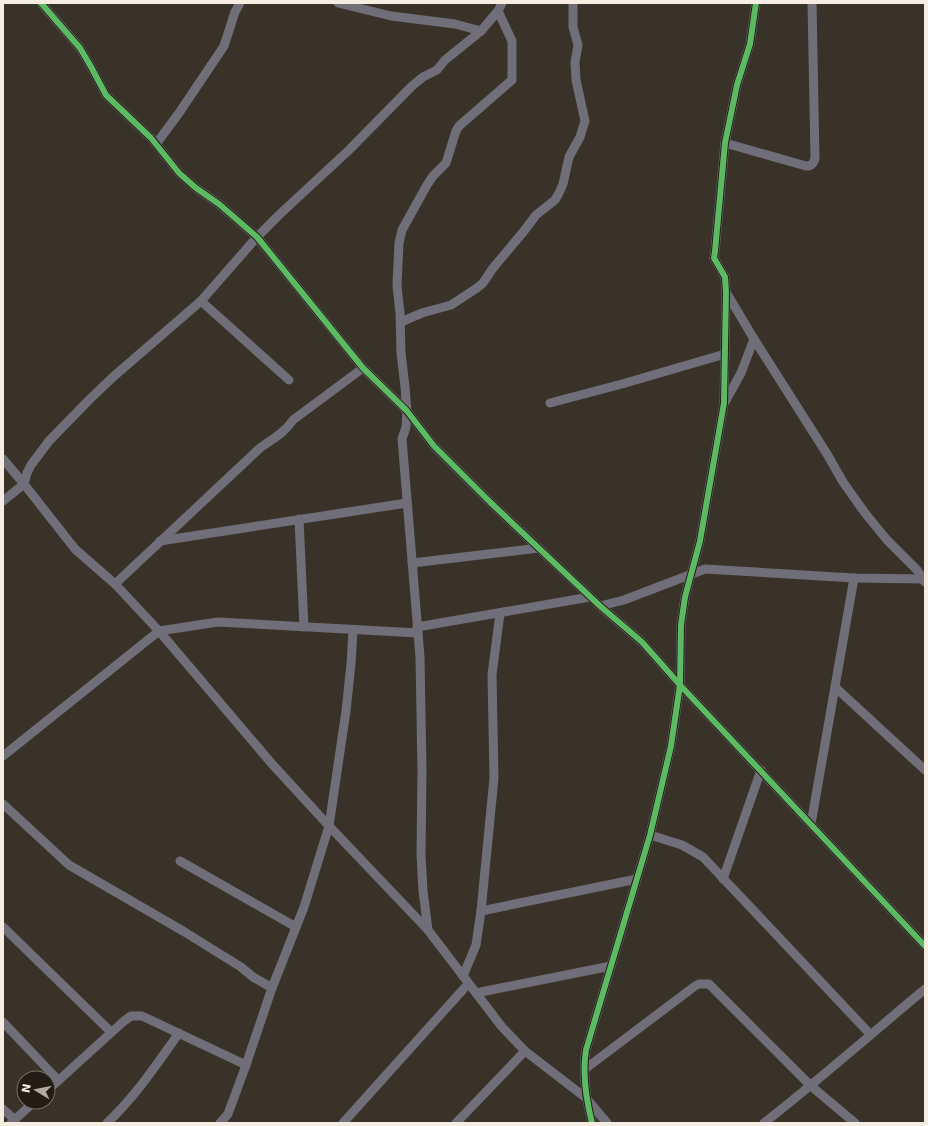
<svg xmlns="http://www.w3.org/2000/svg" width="928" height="1126" font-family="'DejaVu Sans',sans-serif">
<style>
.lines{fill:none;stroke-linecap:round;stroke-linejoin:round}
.street{stroke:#706e78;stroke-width:9}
.cycleway-casing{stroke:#221c15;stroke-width:8}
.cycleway{stroke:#5cba63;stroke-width:6}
</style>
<rect width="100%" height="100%" fill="#393229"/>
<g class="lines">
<g class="street">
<polyline points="41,3 80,48 90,65 106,95 151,138 179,173 196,188 219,204 257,237 363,368 407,411 434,446 490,502 600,606 642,642 680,685 925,946"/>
<polyline points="338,3 391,16 455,24 481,31"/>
<path d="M725 143 806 166C812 166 814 163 815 158L812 3"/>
<polyline points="156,144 179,113 224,46 235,12 240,3"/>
<polyline points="726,292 754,339 827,454 843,482 865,513 887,540 917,570 925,582"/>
<polyline points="201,301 289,380"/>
<polyline points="401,322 422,313 451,305 477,288 483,283 493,268 524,231 536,215 555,200 559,193 563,184 569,157 580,137 585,121 576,80 575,62 578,45 573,27 573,3"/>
<polyline points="725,402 741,373 754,339"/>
<polyline points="550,403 622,384 725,354"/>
<polyline points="3,459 24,484 75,549 115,584 159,631 272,764 329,826 428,930 502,1027 525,1051 586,1098 607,1123"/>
<polyline points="3,501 24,484 27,473 31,465 49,441 89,400 113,377 201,301 257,237 280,214 348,151 412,86 423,77 437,70 445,60 481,31 498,11 502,3"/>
<polyline points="299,519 304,627"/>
<polyline points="160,541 407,503"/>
<polyline points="412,563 539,548"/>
<path d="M115 584 260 448C274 438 283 434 293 420L363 368"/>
<polyline points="600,606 624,600 705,569 854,578 925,579"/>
<polyline points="417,627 590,597"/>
<polyline points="835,687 925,770"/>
<polyline points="3,756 159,631 218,622 418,633"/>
<polyline points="3,804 69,865 183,931 241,967 253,977 272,988"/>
<polyline points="811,824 854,578"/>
<polyline points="650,835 682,845 703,857 870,1034"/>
<polyline points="180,861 296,927"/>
<polyline points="723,879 761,770"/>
<polyline points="481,911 637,879"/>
<polyline points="3,927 111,1032"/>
<polyline points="428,930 423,891 421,855 422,771 420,657 402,439 406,427 407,411 405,387 401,353 400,313 397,286 399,243 402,230 427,185 433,176 446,163 456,131 459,126 512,80 512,41 498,11"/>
<polyline points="463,976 476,945 481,911 494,778 492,675 500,613"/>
<polyline points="476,993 611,966"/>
<polyline points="3,1022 58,1080"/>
<polyline points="585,1069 695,986 699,984 709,984 811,1086 855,1123"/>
<polyline points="48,1090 124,1021 131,1016 142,1016 246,1065"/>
<polyline points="3,1109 15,1120"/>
<polyline points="11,1123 34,1102"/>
<path d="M107 1123C135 1097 157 1064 179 1033"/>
<polyline points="220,1123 228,1114 246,1065 272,988 304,907 329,826 346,711 351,664 353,630"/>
<polyline points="343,1123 468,984"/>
<polyline points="456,1123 525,1051"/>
<path d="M592 1123C586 1099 582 1074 586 1050L650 835 671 746 680 685 681 625 685 597 700 541 724 403 726 292 725 277 714 258 715 251 725 143 737 85 750 44 756 3"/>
<path d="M764 1123C819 1080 871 1034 925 989"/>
</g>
<g class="cycleway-casing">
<g id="cycleway">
<polyline points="41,3 80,48 90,65 106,95 151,138 179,173 196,188 219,204 257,237 363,368 407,411 434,446 490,502 600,606 642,642 680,685 925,946"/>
<path d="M592 1123C586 1099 582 1074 586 1050L650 835 671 746 680 685 681 625 685 597 700 541 724 403 726 292 725 277 714 258 715 251 725 143 737 85 750 44 756 3"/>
</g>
</g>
<use href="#cycleway" class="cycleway"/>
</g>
<rect width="928" height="1126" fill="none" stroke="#f5ece2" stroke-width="8"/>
<g transform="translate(36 1090) rotate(280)"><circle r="19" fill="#221c15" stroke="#766f67"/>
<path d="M0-3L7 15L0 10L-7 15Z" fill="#b3aba1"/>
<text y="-6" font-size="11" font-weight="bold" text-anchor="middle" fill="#f5ece2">N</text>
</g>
</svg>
